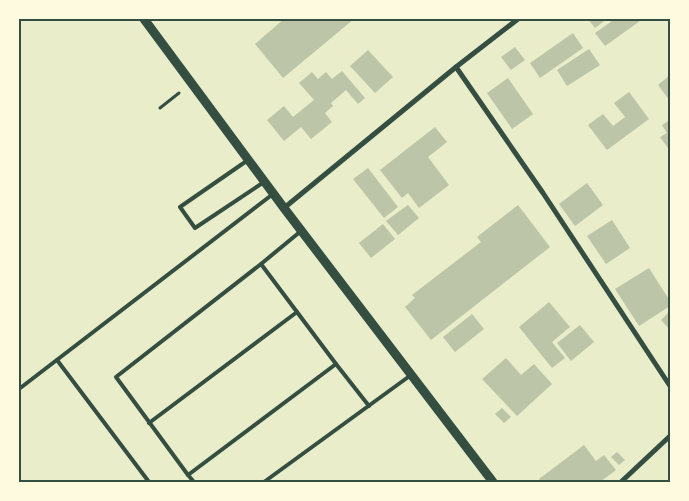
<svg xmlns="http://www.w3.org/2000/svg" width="689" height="501" font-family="Georgia,serif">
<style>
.building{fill:#bcc5a7}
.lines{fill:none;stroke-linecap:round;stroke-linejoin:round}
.path{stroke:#344e41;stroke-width:3}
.service{stroke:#344e41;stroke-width:4}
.minor{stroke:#344e41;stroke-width:5}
.tertiary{stroke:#344e41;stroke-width:9}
.neatline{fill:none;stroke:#344e41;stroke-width:2}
</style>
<rect width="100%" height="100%" fill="#e9edc9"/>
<g class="building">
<polygon points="284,19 354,19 283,78 255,44"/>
<polygon points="588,19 607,19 595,28"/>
<polygon points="615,19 638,19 640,21 605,46 595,33"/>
<polygon points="573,33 583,48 540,78 530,63"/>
<polygon points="515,47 525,60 511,70 501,57"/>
<polygon points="589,49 600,65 567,86 557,70"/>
<polygon points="368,50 393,77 375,93 350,66"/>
<polygon points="342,71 365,98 358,104 346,90 331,103 333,106 325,113 332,122 311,139 301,127 284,141 267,120 284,106 293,117 314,100 299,83 312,72 318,79 326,72 332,79"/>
<polygon points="670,75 670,101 658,85"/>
<polygon points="508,78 533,114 512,129 487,93"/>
<polygon points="629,92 649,119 607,150 588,125 603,114 613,126 625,117 614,103"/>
<polygon points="670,120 670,151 660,137 667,133 662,125"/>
<polygon points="435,127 447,142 428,157 449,185 419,208 408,193 402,198 380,170"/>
<polygon points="368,168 398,207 384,218 353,179"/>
<polygon points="587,183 603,205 575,226 559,204"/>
<polygon points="408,205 419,218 398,235 386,221"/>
<polygon points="518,205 550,247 431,340 405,307 415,298 412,295 481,242 477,237"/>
<polygon points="612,220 630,248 606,264 587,236"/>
<polygon points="383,224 395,239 371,258 359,243"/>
<polygon points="649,268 670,301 670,306 639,326 615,289"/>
<polygon points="549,302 570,327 552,342 565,358 552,368 519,327"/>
<polygon points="670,311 670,330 661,320"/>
<polygon points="472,314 484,329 455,352 443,337"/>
<polygon points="580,325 594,342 571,361 557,343"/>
<polygon points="506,358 521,375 534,364 552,384 517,416 482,379"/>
<polygon points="502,408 511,417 504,423 495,414"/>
<polygon points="584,445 596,461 604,455 616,470 600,482 541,482 539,479"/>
<polygon points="617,452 625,460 619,465 611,457"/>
</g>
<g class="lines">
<polyline class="path" points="160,108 179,93"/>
<g class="service">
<polyline points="248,160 180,207 195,228 264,182"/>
<polyline points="261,264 301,231"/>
<polyline points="57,360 149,482"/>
<polyline points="19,389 273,194"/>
<polyline points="149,423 297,312"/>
<polyline points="188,475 116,377 261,264 336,364"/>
<polyline points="194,482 188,475 336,364 369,406"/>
<polyline points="264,482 411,375"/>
</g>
<g class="minor">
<polyline points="456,67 543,193 670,386"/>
<polyline points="284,208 456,67 518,19"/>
<polyline points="621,482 670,436"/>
</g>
<polyline class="tertiary" points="144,19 284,208 493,482"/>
</g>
<rect width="689" height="501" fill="none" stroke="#fefae0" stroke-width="40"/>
<rect x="20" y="20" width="649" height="461" class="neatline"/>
</svg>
